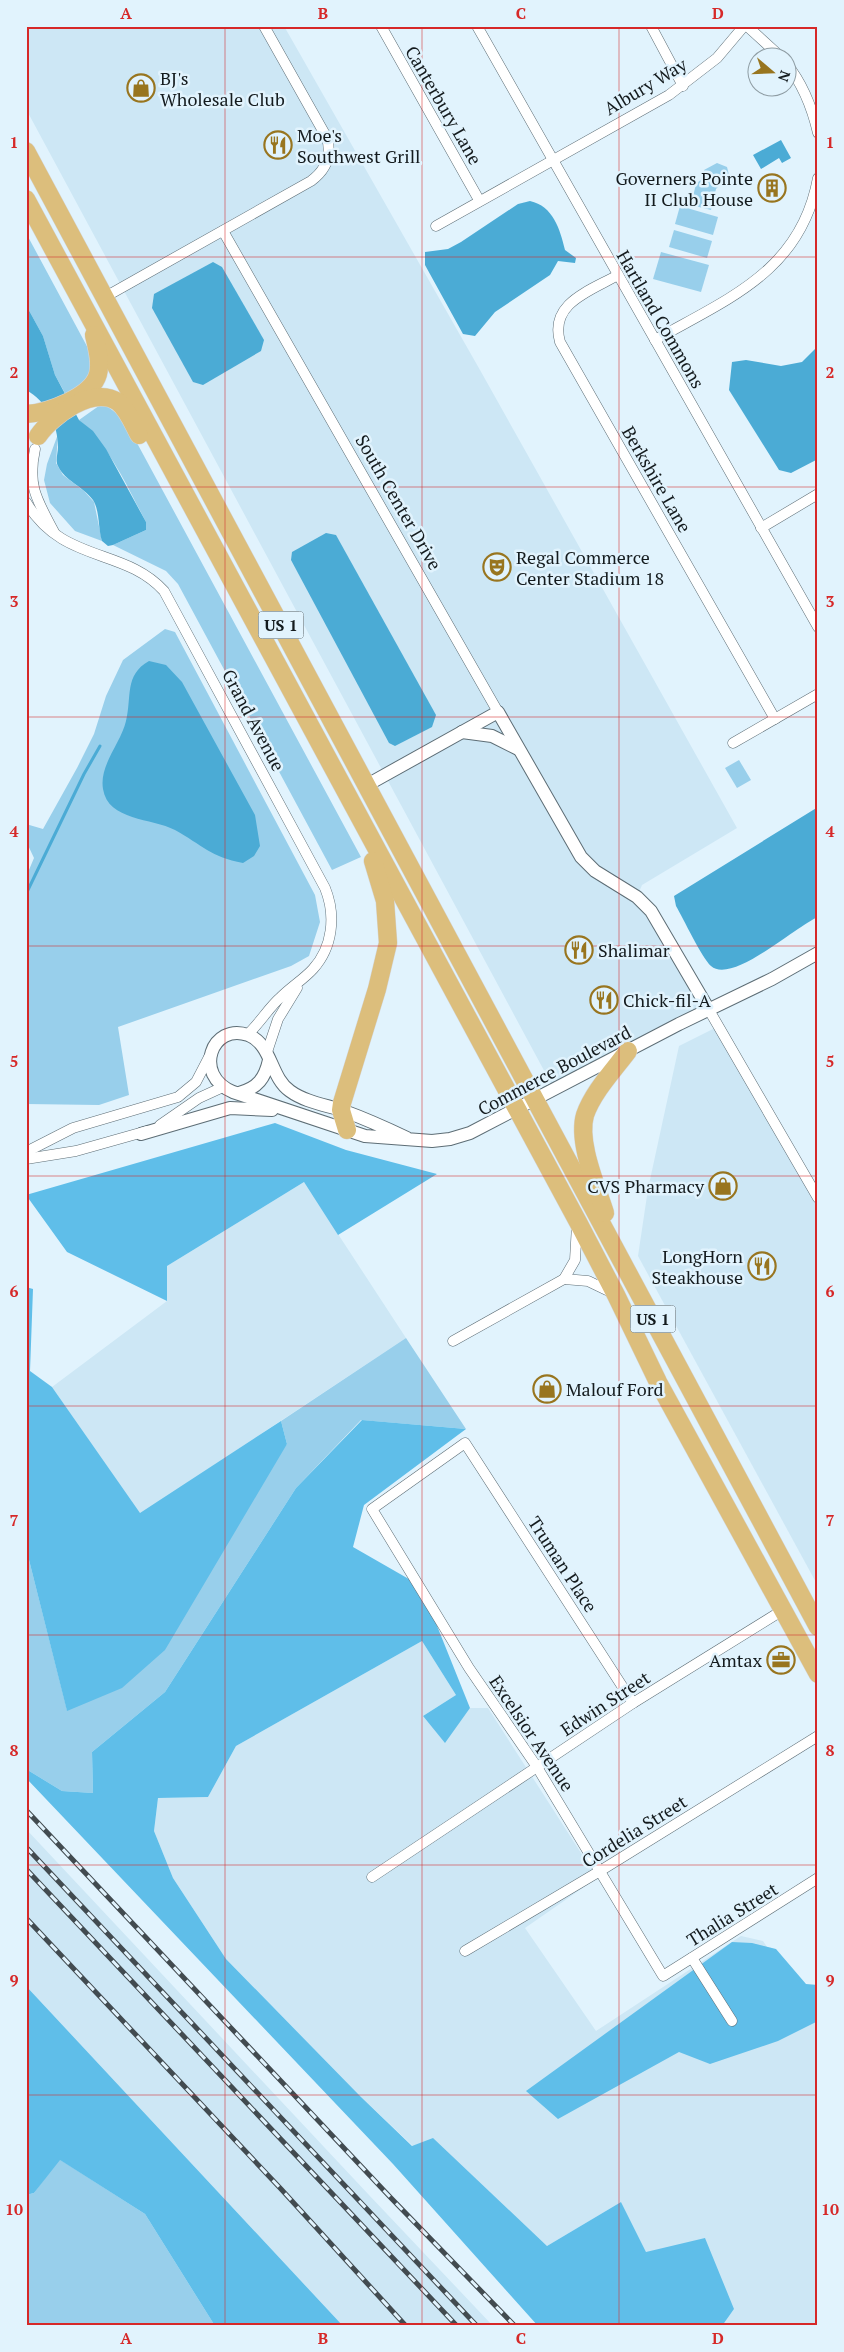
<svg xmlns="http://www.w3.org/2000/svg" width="844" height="2352" font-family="'PT Serif',serif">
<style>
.built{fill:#cde7f5}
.green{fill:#98cfeb}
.forest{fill:#5fbee9}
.water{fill:#4babd5}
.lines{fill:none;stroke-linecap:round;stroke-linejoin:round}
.stream{stroke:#4babd5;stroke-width:3}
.minor-casing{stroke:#5d6d75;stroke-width:11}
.tertiary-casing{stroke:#5d6d75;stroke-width:14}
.trunk-casing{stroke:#d5d6d6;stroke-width:19}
.minor{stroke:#fff;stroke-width:10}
.tertiary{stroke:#fff;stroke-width:12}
.trunk{stroke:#dcbe7c;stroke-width:18}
.rail-casing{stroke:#424b50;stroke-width:5}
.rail{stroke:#e1f3fd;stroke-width:3;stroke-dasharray:9;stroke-linecap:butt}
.grid{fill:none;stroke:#d62828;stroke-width:1;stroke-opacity:0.55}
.labels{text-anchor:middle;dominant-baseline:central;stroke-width:5;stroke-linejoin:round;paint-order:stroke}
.shield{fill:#e1f3fd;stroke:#525c61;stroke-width:1}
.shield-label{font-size:16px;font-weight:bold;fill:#141b1e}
.poi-label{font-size:18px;fill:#141b1e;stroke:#e1f3fd;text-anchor:start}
.street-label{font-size:18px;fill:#141b1e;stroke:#e1f3fd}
.neatline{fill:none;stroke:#d62828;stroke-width:2}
.grid-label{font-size:16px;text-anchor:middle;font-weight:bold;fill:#d62828}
</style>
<rect width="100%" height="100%" fill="#e1f3fd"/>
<g class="built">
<polygon points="26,26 284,26 480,370 737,828 642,885 637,897 709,1010 554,1089 26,109"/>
<polygon points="719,1026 818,1201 818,1586 638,1256 648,1189 679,1046"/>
<polygon points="304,1182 406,1338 140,1514 52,1387 167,1301 167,1266"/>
<polygon points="422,1641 456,1695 423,1716 445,1742 470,1708 488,1708 597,1878 525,1928 596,2031 741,1936 763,1941 811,2012 818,2011 818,2326 722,2326 734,2309 646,2252 621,2202 547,2246 433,2139 413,2146 361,2097 226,1959 173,1878 154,1831 158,1798 208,1797 236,1746"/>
<polygon points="26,1829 369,2195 493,2326 343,2326 26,1986"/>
</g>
<g class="green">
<polygon points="717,163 727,167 729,175 716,189 711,210 691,205 696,184 704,177 704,170"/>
<polygon points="680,206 718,217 713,235 675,224"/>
<polygon points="674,230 712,241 707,258 669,247"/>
<polygon points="26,233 89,350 91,368 85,385 66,395 55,375 43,336 26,305"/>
<polygon points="661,252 709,265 701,292 653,279"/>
<path d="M103 403 124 419 361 857 332 870 178 584 166 571 113 545 146 530V522C127 486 110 447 79 420Z"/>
<polygon points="58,434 56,463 63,475 84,491 94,502 102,541 75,531 50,503 44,480 47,464"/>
<polygon points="165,629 175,632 315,895 320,922 309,956 291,966 118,1027 129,1095 99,1105 26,1104 26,877 34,858 26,841 26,824 43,829 77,768 94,734 106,696 123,660"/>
<polygon points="739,760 751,780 737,788 725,768"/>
<polygon points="406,1338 466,1429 361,1420 296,1488 165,1692 92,1752 93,1793 62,1791 26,1769 26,1548 67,1710 287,1444 281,1421"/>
<polygon points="59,2159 145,2214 215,2326 26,2326 26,2195 34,2193"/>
</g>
<g class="forest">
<polygon points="275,1123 346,1150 437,1174 338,1235 304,1182 167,1266 167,1301 67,1252 26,1195"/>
<polygon points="26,1287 33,1289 30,1371 52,1387 140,1513 281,1421 287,1444 165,1650 122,1688 67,1711 26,1548"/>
<polygon points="362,1420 466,1429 364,1505 353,1547 421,1586 470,1708 445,1743 423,1716 456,1695 422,1641 236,1746 208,1797 158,1798 154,1831 173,1878 226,1959 361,2097 412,2146 433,2138 547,2246 621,2202 646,2252 705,2238 734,2309 722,2326 538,2326 393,2164 26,1778 26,1769 62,1791 93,1793 92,1752 165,1692 296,1488"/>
<polygon points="732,1942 752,1943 776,1949 806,1984 818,1985 818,2021 778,2041 710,2064 679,2052 558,2119 526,2091"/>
<polygon points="26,1986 343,2326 215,2326 145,2214 60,2160 34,2193 26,2195"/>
</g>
<g class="water">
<polygon points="781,140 791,158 782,163 779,158 761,169 753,155"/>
<path d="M530 201C553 206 560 229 565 250L576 258 575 263 558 261 550 275 495 312 475 336 463 334 425 265V252L448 249 461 242 518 204Z"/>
<polygon points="213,262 222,267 264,340 261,351 203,385 193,382 152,308 154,294"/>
<path d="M26 305 43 336 55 375 79 420 93 431 106 449 146 522V530L113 545 108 546 102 541C98 529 100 511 93 500 83 486 65 481 58 466 55 461 58 453 58 447 58 425 47 401 26 390Z"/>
<polygon points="818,346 818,459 791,473 779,470 729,390 732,362 746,360 781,366 802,362"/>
<polygon points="326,533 336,535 436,715 432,727 395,746 389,743 291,560 292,552"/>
<path d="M149 661 166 665 182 682 255 815 260 846 254 856 243 863C211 857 202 845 175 830 152 818 108 821 103 789 99 765 121 743 126 721 132 697 124 675 149 661Z"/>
<path d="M818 807V917C796 926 732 985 711 966 702 958 683 918 676 906L674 896Z"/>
</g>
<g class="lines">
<polyline class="stream" points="26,894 84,774 100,746"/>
<g class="minor-casing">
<g id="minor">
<polyline points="381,26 479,200"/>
<polyline points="477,26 818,627"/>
<polyline points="651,26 683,86"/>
<polyline points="747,26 782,58"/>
<path d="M786 63C803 84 812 107 818 133"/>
<polyline points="436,226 669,95 717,58 744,26"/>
<polyline points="223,231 498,712"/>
<path d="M618 275C590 291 549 303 560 342L775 719"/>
<path d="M105 297 311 181C326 170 332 156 327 138L264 26"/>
<path d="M655 340C729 298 801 271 818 178"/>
<path d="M35 449C27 486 37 500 54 532"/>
<path d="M26 502C63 564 124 547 164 591L325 888C336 915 333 947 313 969 304 979 291 987 281 997 269 1007 260 1023 247 1035"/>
<polyline points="761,528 818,494"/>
<polyline points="733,743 818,694"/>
<polyline points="709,1010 818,1198"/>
<polyline points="267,1052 278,1019 297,988"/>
<polyline points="160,1125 199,1098 223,1087"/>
<polyline points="26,1152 73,1128 178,1097 196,1082 209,1057"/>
<polyline points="26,1159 76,1151 147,1131"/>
<polyline points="564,1279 588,1281 615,1294"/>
<polyline points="453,1341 564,1279 575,1260 577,1225"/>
<polyline points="633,1703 465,1443 372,1509 469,1668 537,1767 663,1976 818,1878"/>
<polyline points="372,1877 633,1703 783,1610"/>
<polyline points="465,1951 600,1871 818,1736"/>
<polyline points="692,1958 732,2021"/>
</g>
</g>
<g class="tertiary-casing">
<g id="tertiary">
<polyline points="462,732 492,736 518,749"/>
<polyline points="367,785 498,712 581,857 595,871 637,897 651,911 709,1010"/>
<path d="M239 1093C258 1088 265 1078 269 1060"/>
<polyline points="141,1134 230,1108 272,1110"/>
<path d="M407 1138C386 1128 366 1119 344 1111 326 1105 305 1102 290 1091 270 1077 272 1044 248 1035 212 1022 192 1075 233 1092L365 1136 432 1141 450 1139 470 1133 679 1024 772 979 818 953"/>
</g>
</g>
<g class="trunk-casing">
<g id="trunk">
<polyline points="26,151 818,1627"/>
<polyline points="26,199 578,1222 616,1295 658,1382 818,1674"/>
<path d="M26 414C47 413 92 397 98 374 101 362 97 348 94 335"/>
<path d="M38 436C52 416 93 385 118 402 128 410 133 424 139 435"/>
<polyline points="347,1130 341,1110 342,1103 377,989 388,943 385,901 373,861"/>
<path d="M605 1213C597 1187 577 1142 585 1115 593 1092 613 1071 628 1051"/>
</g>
</g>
<use href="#minor" class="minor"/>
<use href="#tertiary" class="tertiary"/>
<use href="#trunk" class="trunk"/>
<g class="rail-casing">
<g id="rail">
<polyline points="26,1810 391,2198 515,2326"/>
<polyline points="26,1847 477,2326"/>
<polyline points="26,1869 457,2326"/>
<polyline points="26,1918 281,2189 406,2326"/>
</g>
</g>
<use href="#rail" class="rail"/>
</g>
<path class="grid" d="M225 26V2326M422 26V2326M619 26V2326M26 257H818M26 487H818M26 717H818M26 946H818M26 1176H818M26 1406H818M26 1635H818M26 1865H818M26 2095H818"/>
<defs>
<g id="shop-ring" transform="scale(1.4375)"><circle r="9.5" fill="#e1f3fd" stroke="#98751f" stroke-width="1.5"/><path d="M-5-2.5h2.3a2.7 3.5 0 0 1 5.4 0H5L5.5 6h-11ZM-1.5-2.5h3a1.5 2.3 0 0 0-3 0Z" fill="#98751f"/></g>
<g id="restaurant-ring" transform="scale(1.4375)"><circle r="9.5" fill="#e1f3fd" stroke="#98751f" stroke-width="1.5"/><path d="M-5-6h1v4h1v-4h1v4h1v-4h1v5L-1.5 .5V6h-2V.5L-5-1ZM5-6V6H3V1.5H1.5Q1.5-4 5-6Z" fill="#98751f"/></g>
<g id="building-ring" transform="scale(1.4375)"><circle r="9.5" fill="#e1f3fd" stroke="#98751f" stroke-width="1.5"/><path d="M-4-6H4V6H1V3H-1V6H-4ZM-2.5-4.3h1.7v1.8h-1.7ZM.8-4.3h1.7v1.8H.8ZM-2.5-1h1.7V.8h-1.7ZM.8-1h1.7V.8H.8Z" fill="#98751f"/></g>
<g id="theatre-ring" transform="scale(1.4375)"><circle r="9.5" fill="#e1f3fd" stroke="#98751f" stroke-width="1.5"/><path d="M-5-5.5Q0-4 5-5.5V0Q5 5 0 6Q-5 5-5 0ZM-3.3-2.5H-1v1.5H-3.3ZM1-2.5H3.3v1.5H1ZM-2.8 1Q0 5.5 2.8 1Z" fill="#98751f"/></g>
<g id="office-ring" transform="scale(1.4375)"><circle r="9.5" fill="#e1f3fd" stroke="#98751f" stroke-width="1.5"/><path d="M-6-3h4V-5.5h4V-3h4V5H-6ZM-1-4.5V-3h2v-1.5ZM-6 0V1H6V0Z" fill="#98751f"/></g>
</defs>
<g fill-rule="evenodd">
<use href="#shop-ring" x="141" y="88"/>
<use href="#restaurant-ring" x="278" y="145"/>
<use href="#building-ring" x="772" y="188"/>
<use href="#theatre-ring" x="497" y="567"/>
<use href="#restaurant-ring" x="579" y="950"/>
<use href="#restaurant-ring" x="604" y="1000"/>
<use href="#shop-ring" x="723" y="1186"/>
<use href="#restaurant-ring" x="762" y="1266"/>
<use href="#shop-ring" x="547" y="1389"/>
<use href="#office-ring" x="781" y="1660"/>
</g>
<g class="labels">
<g class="shield">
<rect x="258.5" y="611.5" width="45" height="27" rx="4"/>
<rect x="630.5" y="1305.5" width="45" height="27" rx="4"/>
</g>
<g class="shield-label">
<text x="281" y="625">US 1</text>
<text x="653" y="1319">US 1</text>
</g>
<g class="poi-label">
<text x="160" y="78">BJ's<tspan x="160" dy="21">Wholesale Club</tspan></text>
<text x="297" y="135">Moe's<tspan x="297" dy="21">Southwest Grill</tspan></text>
<text x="753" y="178" text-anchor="end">Governers Pointe<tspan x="753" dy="21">II Club House</tspan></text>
<text x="516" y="557">Regal Commerce<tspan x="516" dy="21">Center Stadium 18</tspan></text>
<text x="598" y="950">Shalimar</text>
<text x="623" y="1000">Chick-fil-A</text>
<text x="704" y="1186" text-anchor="end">CVS Pharmacy</text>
<text x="743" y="1256" text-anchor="end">LongHorn<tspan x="743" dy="21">Steakhouse</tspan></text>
<text x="566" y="1389">Malouf Ford</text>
<text x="762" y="1660" text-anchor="end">Amtax</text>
</g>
<g class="street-label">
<text transform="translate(645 86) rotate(-31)">Albury Way</text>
<text transform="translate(444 105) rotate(60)">Canterbury Lane</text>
<text transform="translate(661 319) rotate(60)">Hartland Commons</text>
<text transform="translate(657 479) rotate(60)">Berkshire Lane</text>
<text transform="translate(399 502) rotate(60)">South Center Drive</text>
<text transform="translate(254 720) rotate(62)">Grand Avenue</text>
<text transform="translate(554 1070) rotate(-28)">Commerce Boulevard</text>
<text transform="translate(563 1564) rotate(57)">Truman Place</text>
<text transform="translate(605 1703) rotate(-33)">Edwin Street</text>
<text transform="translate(532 1733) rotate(56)">Excelsior Avenue</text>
<text transform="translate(634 1831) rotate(-32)">Cordelia Street</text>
<text transform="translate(732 1914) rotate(-32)">Thalia Street</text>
</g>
</g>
<rect width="844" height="2352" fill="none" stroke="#e1f3fd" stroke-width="55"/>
<g transform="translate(772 72) rotate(109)"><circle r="24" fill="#e1f3fd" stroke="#8f9da4"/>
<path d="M0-4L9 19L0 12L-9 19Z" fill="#98751f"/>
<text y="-8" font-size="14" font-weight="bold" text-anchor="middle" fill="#141b1e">N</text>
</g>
<rect x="28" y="28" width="788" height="2296" class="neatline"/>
<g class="grid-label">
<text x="126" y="19">A</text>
<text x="323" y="19">B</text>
<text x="521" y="19">C</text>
<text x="718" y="19">D</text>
<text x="14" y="148">1</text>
<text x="830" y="148">1</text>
<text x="14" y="378">2</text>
<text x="830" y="378">2</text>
<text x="14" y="607">3</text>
<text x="830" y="607">3</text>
<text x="14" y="837">4</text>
<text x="830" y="837">4</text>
<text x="14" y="1067">5</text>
<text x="830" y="1067">5</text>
<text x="14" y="1297">6</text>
<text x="830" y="1297">6</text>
<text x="14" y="1526">7</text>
<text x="830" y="1526">7</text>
<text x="14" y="1756">8</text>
<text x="830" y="1756">8</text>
<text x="14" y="1986">9</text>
<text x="830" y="1986">9</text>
<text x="14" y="2215">10</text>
<text x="830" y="2215">10</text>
<text x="126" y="2344">A</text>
<text x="323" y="2344">B</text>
<text x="521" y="2344">C</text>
<text x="718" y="2344">D</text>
</g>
</svg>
